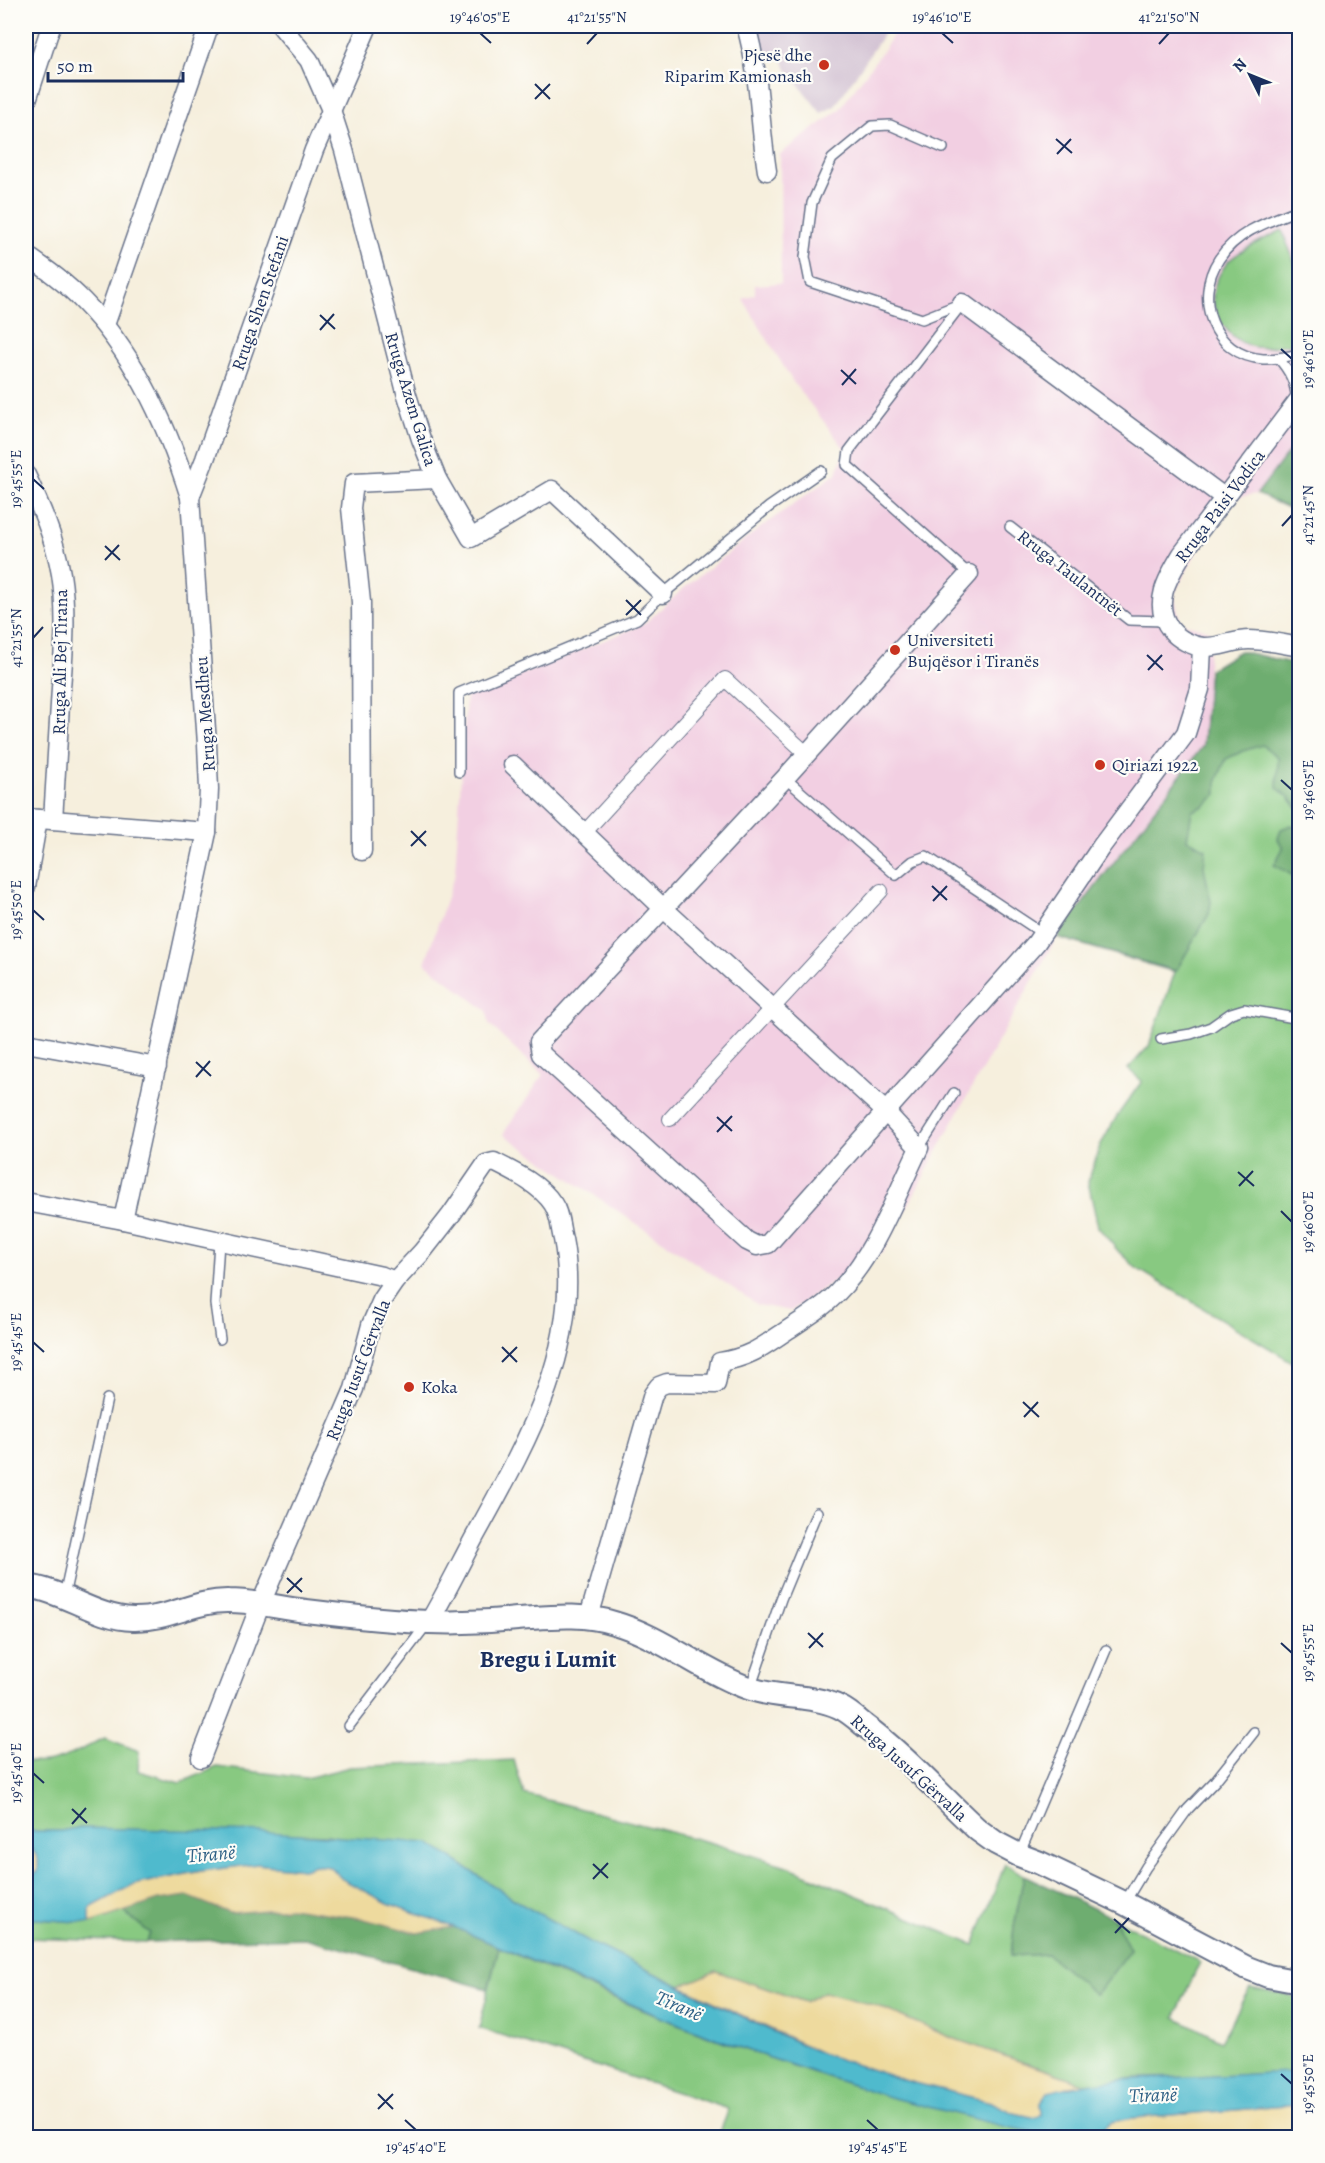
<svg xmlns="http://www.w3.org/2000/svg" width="1325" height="2163" font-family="Alegreya,serif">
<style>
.built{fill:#f2cfe2}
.industrial{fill:#cfbdd0}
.green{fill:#88c981;stroke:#527c70;stroke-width:1.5}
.forest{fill:#6ead6f;stroke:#446e66;stroke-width:1.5}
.sand{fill:#eeda9e;stroke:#84847e;stroke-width:1.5}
.water{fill:#50bacd;stroke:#367496;stroke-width:1.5}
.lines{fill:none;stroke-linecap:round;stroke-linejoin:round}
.service-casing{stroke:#68728a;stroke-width:12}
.pedestrian-casing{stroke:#68728a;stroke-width:16}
.minor-casing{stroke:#68728a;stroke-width:21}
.tertiary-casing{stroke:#68728a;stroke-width:26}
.service{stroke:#fff;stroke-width:9}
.pedestrian{stroke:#fff;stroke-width:14}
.minor{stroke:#fff;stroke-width:18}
.tertiary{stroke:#fff;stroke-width:22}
.ticks{fill:none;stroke:#1b2f5e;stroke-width:2}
.poi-dot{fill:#c8321e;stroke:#fdfcf7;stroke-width:2}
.labels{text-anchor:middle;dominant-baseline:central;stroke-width:4.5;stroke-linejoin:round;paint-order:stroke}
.poi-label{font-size:18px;fill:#1b2f5e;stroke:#fdfcf7;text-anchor:start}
.street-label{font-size:18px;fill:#1b2f5e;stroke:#fdfcf7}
.water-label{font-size:20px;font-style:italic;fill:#2e6085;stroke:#fdfcf7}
.district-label{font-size:24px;font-weight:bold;fill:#1b2f5e;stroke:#fdfcf7}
.neatline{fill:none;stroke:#1b2f5e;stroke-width:2}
.ticks-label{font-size:15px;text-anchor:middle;fill:#1b2f5e}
</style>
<rect width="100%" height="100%" fill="#fdfcf7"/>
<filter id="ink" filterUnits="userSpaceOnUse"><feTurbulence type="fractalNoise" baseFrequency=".0167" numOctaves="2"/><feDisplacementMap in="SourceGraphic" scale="12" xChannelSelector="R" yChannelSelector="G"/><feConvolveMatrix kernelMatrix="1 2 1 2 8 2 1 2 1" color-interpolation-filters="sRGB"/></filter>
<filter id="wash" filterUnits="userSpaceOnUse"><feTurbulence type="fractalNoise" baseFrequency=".008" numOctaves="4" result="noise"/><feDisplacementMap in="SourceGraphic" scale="24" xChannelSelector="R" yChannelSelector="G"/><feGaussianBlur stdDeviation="1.35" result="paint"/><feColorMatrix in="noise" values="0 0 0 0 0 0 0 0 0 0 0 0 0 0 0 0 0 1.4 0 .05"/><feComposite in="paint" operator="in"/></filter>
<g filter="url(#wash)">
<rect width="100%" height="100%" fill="#f6efdd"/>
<polygon class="built" points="897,26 1299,26 1299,438 1257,494 1225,499 1174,594 1180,622 1210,631 1203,746 1057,937 960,1109 883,1252 832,1282 791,1311 758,1305 503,1134 543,1075 489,1024 487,1011 425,963 455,873 466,697 644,624 684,588 764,525 837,473 845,449 793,382 743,299 755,294 755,285 781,283 780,154 839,110 889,42"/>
<polygon class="industrial" points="757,26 887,26 881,38 835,106 821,113 788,71 779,54 766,60"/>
<g class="green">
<path d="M1282 230 1299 274V342C1286 345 1268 349 1254 347 1230 341 1208 313 1214 288 1216 280 1222 269 1227 263 1235 252 1269 237 1282 230Z"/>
<polygon points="1240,651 1299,665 1299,1366 1136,1268 1119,1252 1098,1227 1088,1182 1100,1146 1117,1116 1142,1081 1128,1069 1149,1046 1175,972 1057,937 1203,746 1209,670"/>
<path d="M105 1738 139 1751 138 1771 180 1783 217 1767 306 1778 350 1767 514 1760 524 1794 712 1843 787 1866 974 1945 1005 1864 1024 1875 1014 1927 1011 1956 1047 1954 1062 1965 1130 1950 1114 1918 1200 1962 1175 2017 1221 2041 1250 1988 1299 1997V2072L1201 2077 1136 2078 1086 2084 952 2038 877 2006 824 1992 806 2002 716 1972 681 1986 592 1943 521 1904 449 1856 328 1835 77 1828 61 1831H26V1761C52 1768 82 1749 105 1738Z"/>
<polygon points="123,1911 150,1933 147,1942 26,1938 26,1918 90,1923"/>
<path d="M499 1947C553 1971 607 1996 662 2018 791 2069 924 2111 1060 2137H718L729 2109 479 2028Z"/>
</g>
<g class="forest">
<polygon points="1299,438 1300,513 1299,513 1257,494"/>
<polygon points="1240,651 1299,665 1299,811 1289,797 1277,788 1278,757 1262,745 1243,751 1226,759 1217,780 1217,794 1204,806 1192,811 1187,839 1206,849 1204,867 1211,902 1209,914 1176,971 1057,937 1203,746 1209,670"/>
<polygon points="1291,825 1299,828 1299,879 1274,865 1283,848 1278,839 1281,829"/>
<polygon points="1024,1875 1114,1918 1130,1950 1096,1995 1047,1954 1011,1956 1014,1927"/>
<polygon points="187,1896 230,1913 290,1908 360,1918 417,1933 454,1927 499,1947 488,1989 305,1938 147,1942 150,1933 123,1911 159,1900"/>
</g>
<g class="sand">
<polygon points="31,1848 38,1858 38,1873 26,1877 26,1849"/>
<polygon points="257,1864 303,1869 315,1865 330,1867 342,1879 388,1903 454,1927 417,1933 360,1918 290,1908 230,1913 187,1896 159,1900 90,1923 90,1908 132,1885 201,1871"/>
<polygon points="716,1971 805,2002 824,1992 877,2006 952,2038 1086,2084 1069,2086 1041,2103 1042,2114 1036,2118 1014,2113 991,2102 907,2081 823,2054 681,1986"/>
<polygon points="1299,2105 1299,2137 1094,2138 1111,2122 1133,2118"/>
</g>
<path class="water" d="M77 1828 267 1832 429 1843 521 1904 592 1943 774 2032 823 2054 907 2081 991 2102 1014 2113 1036 2118 1042 2114 1041 2103 1048 2092C1097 2079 1148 2078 1198 2077 1232 2076 1266 2072 1299 2072V2105L1133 2118 1111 2122 1094 2137H1060L1007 2127 889 2097 758 2054 663 2018 454 1927 388 1903 342 1879 330 1867 315 1865 303 1869 257 1864 201 1871 132 1885 90 1908V1923L26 1918V1877L38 1872V1858L31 1848 26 1849V1831H61Z"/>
</g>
<g filter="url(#ink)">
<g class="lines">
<g class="service-casing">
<g id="service">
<polyline points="943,148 890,125 872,126 832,159 812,203 805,257 810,282 922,319 962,303"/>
<path d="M1300 209C1270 221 1237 231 1219 259 1193 298 1213 356 1263 359 1275 360 1288 356 1300 354"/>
<polyline points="961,305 849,451 847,465 969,574"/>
<path d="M1278 358C1291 372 1295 383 1297 401"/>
<polyline points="1010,527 1129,620 1164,621"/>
<polyline points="459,772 459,693 637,619 663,594 769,507 821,471"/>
<polyline points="785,778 896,875 913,861 926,856 1042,933"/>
<polyline points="1161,1039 1191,1034 1211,1027 1231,1013 1244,1009 1300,1019"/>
<polyline points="919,1148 954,1093"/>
<polyline points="219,1242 215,1304 220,1339"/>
<polyline points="64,1596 107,1399"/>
<polyline points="750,1689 781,1599 817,1512"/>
<polyline points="349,1726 427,1624"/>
<polyline points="1019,1855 1106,1650"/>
<polyline points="1125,1902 1146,1867 1188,1809 1215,1781 1254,1732"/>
</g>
</g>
<g class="pedestrian-casing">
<g id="pedestrian">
<polyline points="584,833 725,679 807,754"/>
<polyline points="670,1119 881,891"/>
</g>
</g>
<g class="minor-casing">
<g id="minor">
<polyline points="281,26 309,60 331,110 344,150 406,392 421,439 437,479 471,538 552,490 663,594"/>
<path d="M746 26C760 74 759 121 767 171"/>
<polyline points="26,103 51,26"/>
<path d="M26 255C46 269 66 283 83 301 135 354 168 427 190 497L207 744 209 789 207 832 123 1220"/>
<polyline points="962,303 1225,498"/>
<polyline points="105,325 209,26"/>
<path d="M1300 398 1182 554C1168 577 1151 605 1171 630 1178 639 1192 646 1203 647 1219 648 1233 640 1249 640 1266 640 1283 644 1300 647"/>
<path d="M26 475C41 507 55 539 61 574 67 611 64 650 61 688 58 732 56 776 53 820"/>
<polyline points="190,497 205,459 314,150 368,26"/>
<polyline points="969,574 785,778 539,1042 541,1054 747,1241 757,1246 768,1244 1036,943 1101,847 1186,733 1200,689 1202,647"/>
<path d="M513 765 663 908 885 1111 919 1148C895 1197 876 1253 838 1292 823 1308 804 1319 786 1331 762 1347 750 1357 720 1362L716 1384 667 1383 659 1386 653 1394 589 1617"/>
<polyline points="26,818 207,832"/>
<polyline points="362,851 361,602 351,508 354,483 437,479"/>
<polyline points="26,887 38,819"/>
<polyline points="26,1043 157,1067"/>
<polyline points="26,1202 123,1220 382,1276 395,1281"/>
<path d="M201 1758 261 1603 354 1389 371 1325 382 1300 395 1281 422 1252 451 1215 486 1164 494 1162C514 1172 541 1185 553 1204 560 1214 560 1228 563 1239 584 1345 523 1449 474 1538 459 1566 445 1595 429 1622"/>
</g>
</g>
<g class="tertiary-casing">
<path id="tertiary" d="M26 1586C63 1590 95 1618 133 1619 167 1620 196 1600 229 1601 255 1601 280 1608 306 1611 347 1616 388 1621 429 1622 458 1623 488 1622 517 1619 551 1617 581 1613 614 1623 663 1637 701 1671 748 1688 777 1699 811 1694 839 1707 848 1711 857 1719 864 1725 906 1756 940 1795 978 1830L996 1843 1019 1855 1040 1863 1124 1903 1245 1967 1268 1976 1300 1982"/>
</g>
<use href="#service" class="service"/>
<use href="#pedestrian" class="pedestrian"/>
<use href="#minor" class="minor"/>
<use href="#tertiary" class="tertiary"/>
</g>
</g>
<path class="ticks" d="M480 33 491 43M942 33 953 43M587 44 597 33M1159 44 1169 33M535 84 550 99M535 99 550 84M1056 139 1072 153M1057 154 1071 139M320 315 335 329M320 330 334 314M1281 349 1292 359M841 370 856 384M842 385 856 369M33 479 44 489M1282 526 1292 515M105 546 120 560M105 560 119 545M626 600 641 615M626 615 641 600M33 638 43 627M1147 655 1163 670M1148 670 1162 655M1281 780 1292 790M411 831 426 846M411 846 426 831M932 886 947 900M933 901 947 886M33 910 44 920M196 1062 211 1076M196 1077 210 1061M717 1117 732 1131M717 1132 732 1116M1238 1172 1254 1186M1239 1186 1253 1171M1281 1211 1292 1222M33 1342 44 1352M502 1347 517 1362M502 1362 517 1347M1023 1402 1039 1417M1024 1417 1038 1402M287 1578 302 1592M287 1593 302 1578M808 1633 823 1647M1281 1643 1292 1653M809 1648 823 1633M33 1773 44 1783M72 1809 87 1823M72 1824 86 1808M593 1864 608 1878M593 1879 608 1863M1114 1919 1130 1933M1115 1933 1129 1918M1281 2074 1292 2084M378 2094 393 2109M378 2109 393 2094M405 2120 416 2130M867 2120 878 2130"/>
<g class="poi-dot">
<circle cx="824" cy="65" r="6"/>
<circle cx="895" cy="650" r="6"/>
<circle cx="1100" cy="765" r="6"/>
<circle cx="409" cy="1387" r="6"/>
</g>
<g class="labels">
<g class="poi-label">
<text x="812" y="55" text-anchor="end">Pjesë dhe<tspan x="812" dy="21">Riparim Kamionash</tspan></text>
<text x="907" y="640">Universiteti<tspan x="907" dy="21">Bujqësor i Tiranës</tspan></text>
<text x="1112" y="765">Qiriazi 1922</text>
<text x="421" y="1387">Koka</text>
</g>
<g class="street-label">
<text transform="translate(260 303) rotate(-71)">Rruga Shen Stefani</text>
<text transform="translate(411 399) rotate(73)">Rruga Azem Galica</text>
<text transform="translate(1220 506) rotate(-53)">Rruga Paisi Vodica</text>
<text transform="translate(1070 573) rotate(38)">Rruga Taulantnët</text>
<text transform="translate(60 662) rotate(-89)">Rruga Ali Bej Tirana</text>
<text transform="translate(205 714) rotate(-94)">Rruga Mesdheu</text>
<text transform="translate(358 1370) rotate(-69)">Rruga Jusuf Gërvalla</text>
<text transform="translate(909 1768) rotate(42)">Rruga Jusuf Gërvalla</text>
</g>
<g class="water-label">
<text transform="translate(211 1854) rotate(-5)">Tiranë</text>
<text transform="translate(679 2006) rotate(23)">Tiranë</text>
<text transform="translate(1153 2095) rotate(-2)">Tiranë</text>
</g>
<g class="district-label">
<text x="548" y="1659">Bregu i Lumit</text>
</g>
</g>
<rect width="1325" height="2163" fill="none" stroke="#fdfcf7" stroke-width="66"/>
<g transform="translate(1250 75) rotate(313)" stroke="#fdfcf7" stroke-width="4.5" paint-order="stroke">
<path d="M0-4.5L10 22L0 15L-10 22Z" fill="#1b2f5e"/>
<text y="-9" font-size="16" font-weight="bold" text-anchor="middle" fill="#1b2f5e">N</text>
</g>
<path d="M48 72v9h135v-9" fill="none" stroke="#1b2f5e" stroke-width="3"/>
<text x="57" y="72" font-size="18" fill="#1b2f5e" stroke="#fdfcf7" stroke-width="4.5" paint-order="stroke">50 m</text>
<rect x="33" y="33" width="1259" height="2097" class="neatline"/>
<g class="ticks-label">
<text x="480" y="22">19°46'05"E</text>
<text x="597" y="22">41°21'55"N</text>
<text x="942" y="22">19°46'10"E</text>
<text x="1169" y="22">41°21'50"N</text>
<text transform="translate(1308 359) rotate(-90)" y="5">19°46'10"E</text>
<text transform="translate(16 479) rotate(-90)" y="5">19°45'55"E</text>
<text transform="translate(1308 515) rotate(-90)" y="5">41°21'45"N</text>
<text transform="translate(16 638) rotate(-90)" y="5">41°21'55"N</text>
<text transform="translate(1308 790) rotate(-90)" y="5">19°46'05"E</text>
<text transform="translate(16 910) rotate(-90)" y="5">19°45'50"E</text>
<text transform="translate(1308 1222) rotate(-90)" y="5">19°46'00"E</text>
<text transform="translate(16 1342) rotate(-90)" y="5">19°45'45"E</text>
<text transform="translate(1308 1653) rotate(-90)" y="5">19°45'55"E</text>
<text transform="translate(16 1773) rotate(-90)" y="5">19°45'40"E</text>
<text transform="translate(1308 2084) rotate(-90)" y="5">19°45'50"E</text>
<text x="416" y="2152">19°45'40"E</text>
<text x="878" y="2152">19°45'45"E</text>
</g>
</svg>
